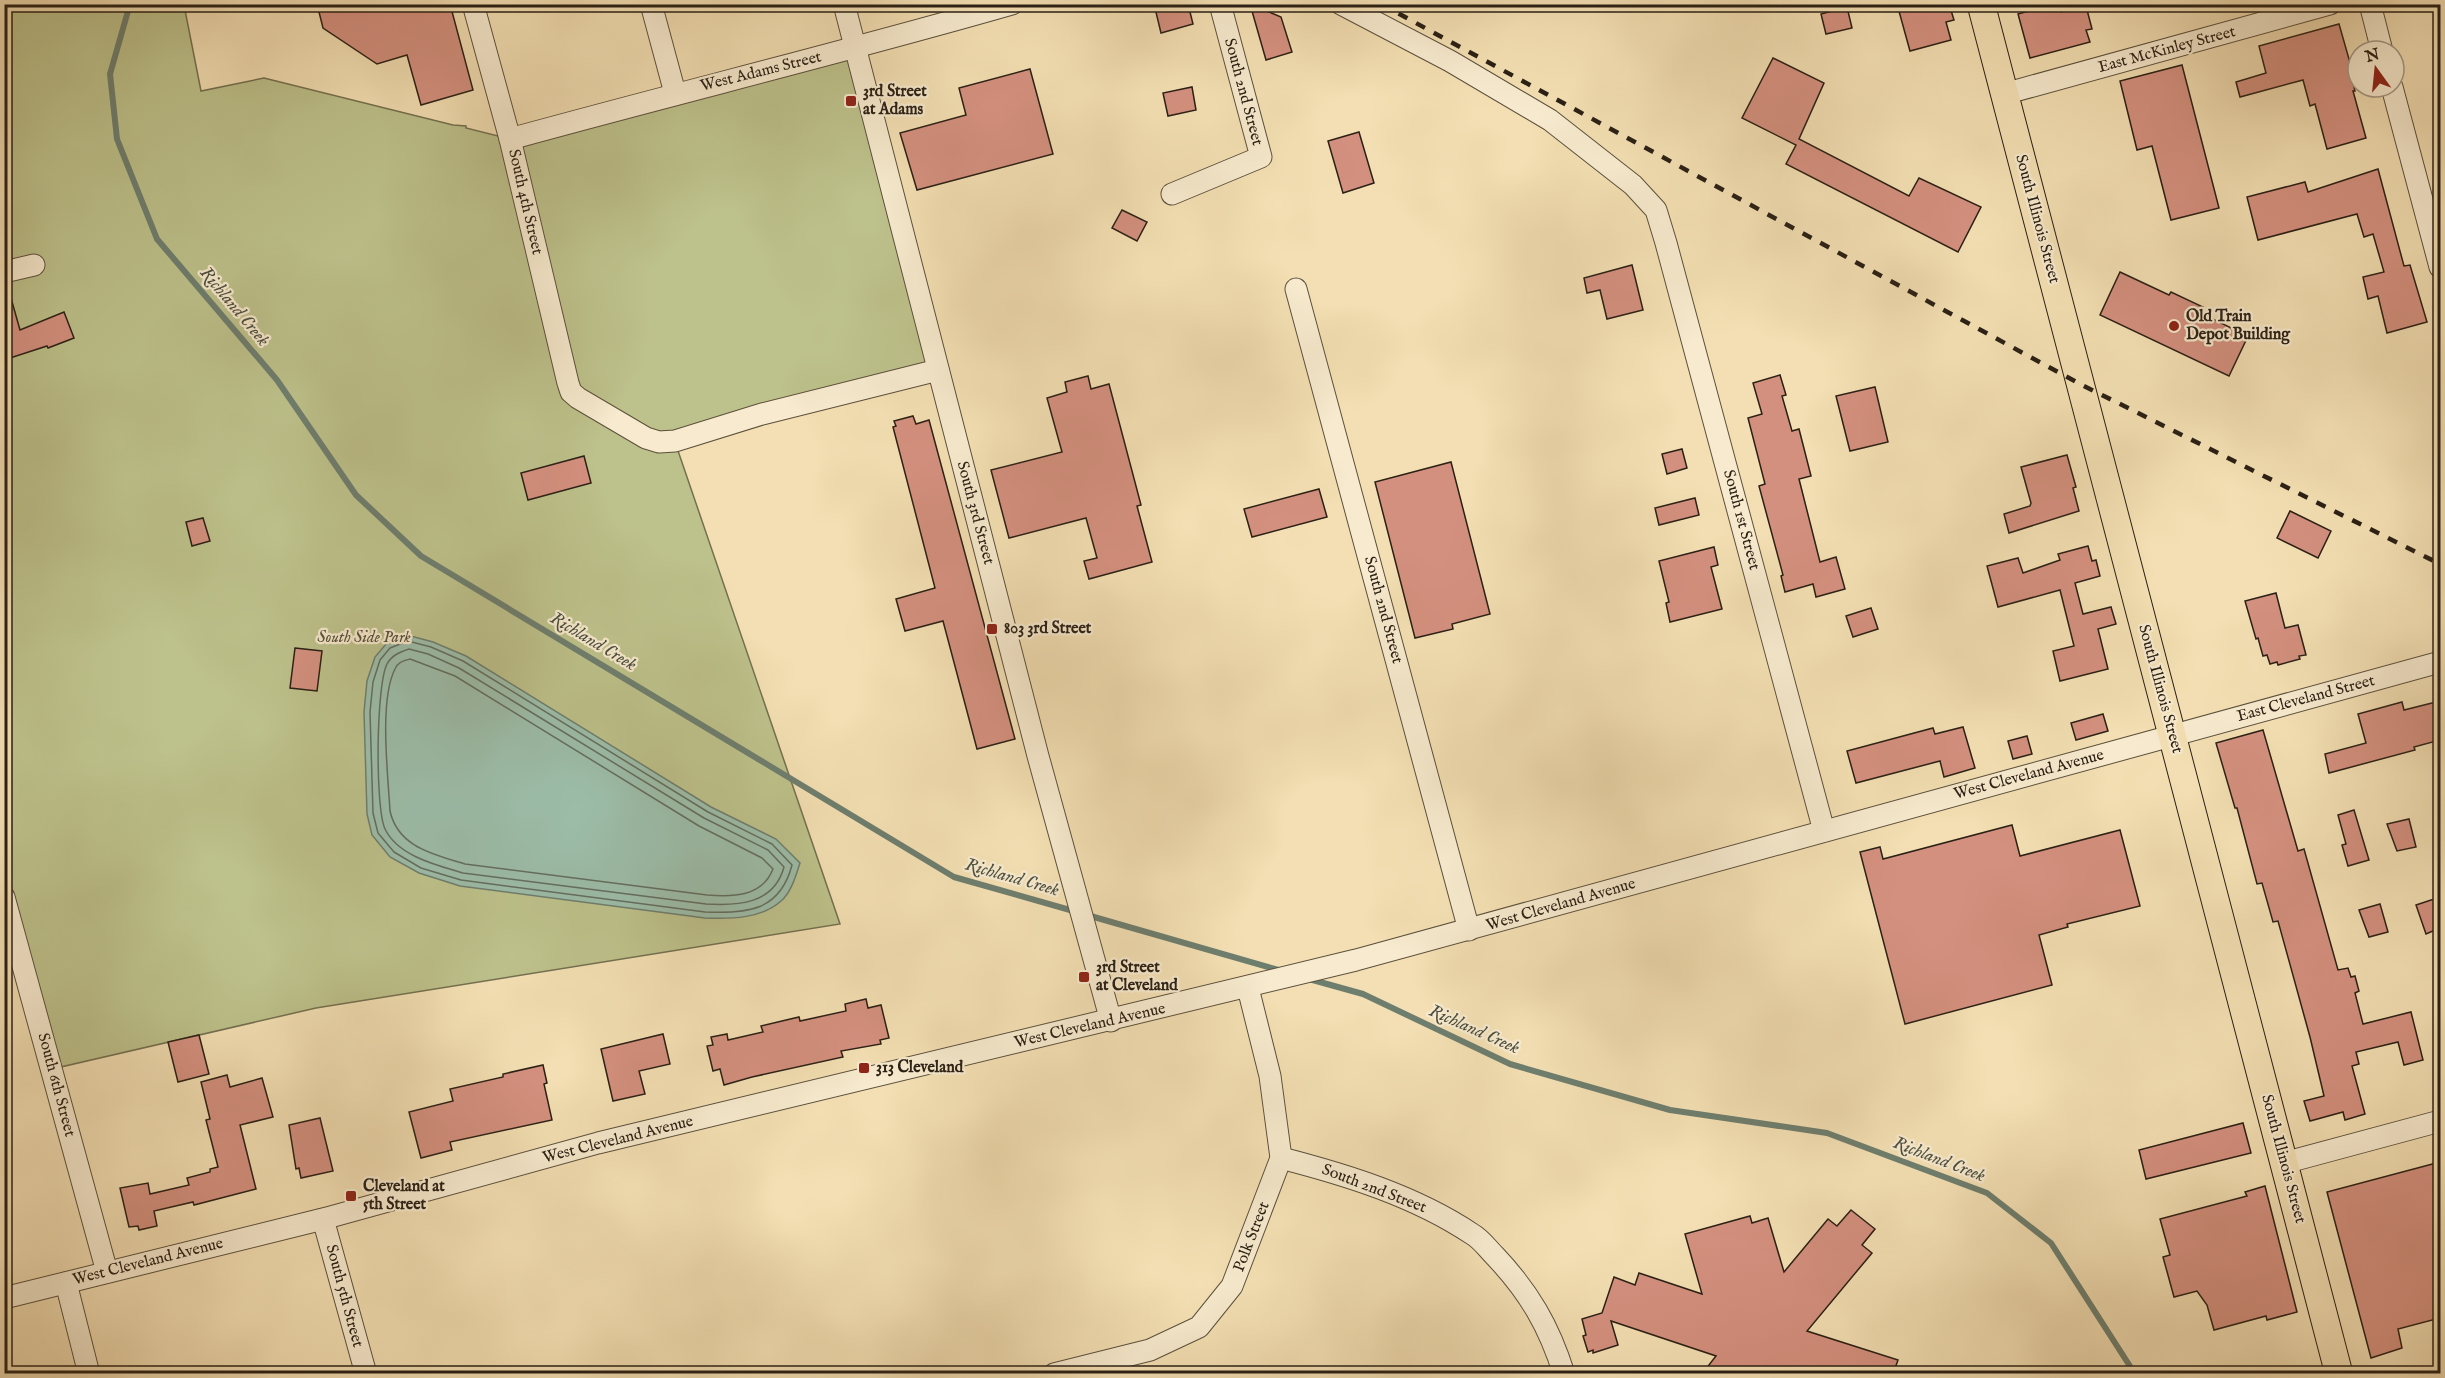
<svg xmlns="http://www.w3.org/2000/svg" width="2445" height="1378" font-family="'IM FELL English',serif">
<style>
.green{fill:#bdc18b;stroke:#747050;stroke-width:1.5}
.water{fill:#9cbda9;stroke:#6e7e6e;stroke-width:1.5}
.lines{fill:none;stroke-linecap:round;stroke-linejoin:round}
.shore{stroke:#636e5f;stroke-width:1.5}
.stream{stroke:#6e7e6e;stroke-width:6}
.building{fill:#d4907f;stroke:#2a2015;stroke-width:1.5}
.minor-casing{stroke:#5c503c;stroke-width:23}
.major-casing{stroke:#2a2015;stroke-width:29}
.minor{stroke:#f7eace;stroke-width:21}
.major{stroke:#f3dfb3;stroke-width:27}
.rail{stroke:#2a2015;stroke-width:4.5;stroke-dasharray:10 10;stroke-linecap:butt}
.poi-dot{fill:#8f2418;stroke:#f7eace;stroke-width:2}
.labels{text-anchor:middle;dominant-baseline:central;stroke-width:4.5;stroke-linejoin:round;paint-order:stroke}
.street-label{font-size:16px;fill:#2a2015;stroke:#f7eace}
.poi-label{font-size:16px;font-weight:bold;fill:#2a2015;stroke:#f7eace;text-anchor:start}
.park-label{font-size:16px;font-style:italic;fill:#565038;stroke:#f7eace}
.water-label{font-size:18px;font-style:italic;fill:#4c4f41;stroke:#f7eace}
</style>
<rect width="100%" height="100%" fill="#f3dfb3"/>
<filter id="stains"><feTurbulence type="fractalNoise" baseFrequency=".00333" numOctaves="4"/><feColorMatrix values="0 0 0 0 .2 0 0 0 0 .09 0 0 0 0 .02 0 0 0 .5 -.17"/></filter>
<radialGradient id="worn" r=".72"><stop offset=".6" stop-color="#630" stop-opacity="0"/><stop offset="1" stop-color="#630" stop-opacity=".3"/></radialGradient>
<polygon class="green" points="4,5 184,5 201,91 264,78 453,125 466,126 466,128 510,139 848,51 938,370 675,442 840,924 316,1008 52,1069 5,891"/>
<path class="water" d="M407 635 433 642 466 656 711 807 776 839 800 863C796 875 791 893 781 901 761 919 730 919 705 918L460 886 419 873 390 857 372 835 367 814 364 712 367 681 375 657 386 644Z"/>
<g class="lines">
<g class="shore">
<path d="M408 641 431 647 463 661 708 812 772 844 792 865C780 911 747 914 705 912L461 880 421 868 394 852 378 833 373 813 370 712 373 682 380 660 390 648Z"/>
<path d="M409 649 428 654 459 668 704 818 768 850 784 867C774 904 738 906 706 904L463 873C436 865 398 856 385 829 375 807 376 686 387 664 392 655 400 652 409 649Z"/>
<path d="M410 659 455 676 699 826 762 858 773 869C762 897 733 897 707 895L465 864C433 854 398 847 390 811 388 775 379 700 395 669 398 662 403 661 410 659Z"/>
</g>
<g class="stream">
<polyline points="130,4 110,74 117,139 157,239 277,380 356,495 421,556 954,877 1077,912"/>
<polyline points="1087,915 1282,971"/>
<polyline points="1309,979 1363,994 1510,1064 1670,1110 1827,1133 1987,1193 2051,1243 2135,1374"/>
</g>
</g>
<g class="building">
<polygon points="317,4 450,4 473,90 421,105 407,55 377,64 323,28"/>
<polygon points="1154,4 1188,4 1193,24 1161,33"/>
<polygon points="1250,4 1281,17 1292,52 1266,60"/>
<polygon points="1897,4 1949,4 1954,20 1946,22 1951,40 1910,51"/>
<polygon points="2053,4 2057,4 2061,12 2086,6 2092,29 2086,30 2090,42 2030,58 2018,14"/>
<polygon points="1847,7 1852,28 1826,34 1821,14"/>
<polygon points="2339,24 2351,66 2349,67 2355,91 2353,91 2366,138 2327,149 2315,104 2310,106 2303,80 2240,97 2236,82 2266,73 2259,46"/>
<polygon points="1773,58 1824,83 1799,139 1909,196 1919,178 1981,207 1958,252 1786,164 1796,145 1742,118"/>
<polygon points="2182,65 2219,208 2171,220 2152,146 2137,150 2120,81"/>
<polygon points="1030,69 1053,154 917,190 900,133 966,115 959,88"/>
<polygon points="1192,87 1196,110 1168,116 1163,93"/>
<polygon points="1359,132 1374,183 1343,193 1328,141"/>
<polygon points="2378,169 2404,266 2410,265 2427,322 2387,333 2378,296 2368,299 2363,277 2384,272 2373,234 2364,237 2357,214 2258,240 2247,197 2305,182 2308,192"/>
<polygon points="1122,210 1147,222 1137,241 1112,228"/>
<polygon points="1632,265 1643,310 1607,319 1600,290 1587,293 1584,278"/>
<polygon points="2120,272 2169,295 2171,292 2203,307 2200,313 2248,336 2229,376 2100,315"/>
<polygon points="9,291 20,330 64,312 74,338 48,348 47,346 4,360 4,292"/>
<polygon points="1780,375 1786,395 1782,396 1792,431 1799,429 1811,476 1799,479 1820,562 1836,557 1845,589 1816,597 1813,584 1785,592 1781,576 1783,575 1759,486 1765,484 1748,418 1762,414 1753,383"/>
<polygon points="1088,376 1091,389 1109,384 1141,505 1137,506 1152,562 1089,579 1084,561 1097,558 1086,518 1009,538 991,470 1062,452 1047,398 1067,392 1065,382"/>
<polygon points="1875,387 1888,442 1850,451 1836,396"/>
<polygon points="913,416 916,424 929,420 1015,739 977,749 943,621 905,631 896,599 935,588 893,427 896,426 894,421"/>
<polygon points="1682,449 1687,468 1667,474 1662,454"/>
<polygon points="2067,455 2076,487 2073,488 2079,511 2009,533 2004,514 2030,506 2031,503 2021,467"/>
<polygon points="584,456 591,483 528,500 521,473"/>
<polygon points="1451,462 1490,614 1452,624 1453,629 1415,638 1375,482"/>
<polygon points="1319,489 1327,517 1252,537 1244,509"/>
<polygon points="1695,498 1699,515 1659,525 1655,508"/>
<polygon points="2290,511 2331,531 2318,558 2277,538"/>
<polygon points="203,518 210,541 192,546 186,522"/>
<polygon points="2088,546 2092,561 2096,560 2100,576 2075,583 2083,614 2111,607 2116,624 2098,629 2108,669 2060,681 2053,651 2074,646 2060,590 1998,607 1987,566 2018,558 2023,573 2060,560 2058,554"/>
<polygon points="1714,547 1718,565 1711,567 1722,609 1670,622 1666,603 1669,602 1659,561"/>
<polygon points="2276,593 2285,628 2298,625 2306,655 2299,656 2300,659 2278,665 2277,662 2270,664 2267,655 2263,656 2258,638 2256,639 2245,601"/>
<polygon points="1871,608 1878,629 1853,637 1846,616"/>
<polygon points="295,648 322,651 317,691 290,688"/>
<polygon points="2440,701 2440,740 2414,747 2415,750 2329,773 2325,754 2366,743 2358,714 2402,702 2404,710"/>
<polygon points="2103,714 2108,731 2076,740 2071,723"/>
<polygon points="1963,727 1975,768 1944,777 1940,761 1856,783 1847,751 1933,728 1935,734"/>
<polygon points="2263,730 2298,851 2304,849 2338,970 2348,968 2351,977 2355,976 2359,991 2355,993 2363,1024 2411,1012 2423,1060 2404,1065 2398,1042 2356,1052 2359,1064 2352,1066 2365,1114 2345,1120 2343,1112 2310,1121 2304,1101 2324,1096 2310,1037 2278,921 2273,922 2262,883 2257,884 2237,808 2235,808 2216,743"/>
<polygon points="2027,736 2032,754 2013,759 2008,741"/>
<polygon points="2354,810 2369,860 2348,866 2342,845 2346,844 2338,815"/>
<polygon points="2409,819 2416,847 2397,851 2387,824"/>
<polygon points="2012,825 2020,856 2120,830 2140,906 2067,924 2068,927 2039,935 2052,985 1905,1024 1860,852 1880,847 1883,859"/>
<polygon points="2440,897 2440,928 2426,934 2416,905"/>
<polygon points="2380,904 2388,932 2369,937 2359,910"/>
<polygon points="866,999 868,1008 881,1005 889,1038 880,1040 881,1044 841,1051 843,1057 752,1077 724,1085 720,1069 713,1071 707,1046 713,1045 711,1037 727,1034 728,1040 763,1032 761,1026 799,1017 800,1021 846,1011 845,1004"/>
<polygon points="663,1034 670,1064 639,1071 645,1094 613,1101 601,1049"/>
<polygon points="199,1035 209,1074 178,1082 168,1042"/>
<polygon points="543,1065 547,1083 544,1084 552,1120 450,1142 452,1150 421,1158 409,1112 453,1101 450,1089 503,1077 503,1074"/>
<polygon points="227,1075 230,1087 262,1078 273,1117 240,1125 256,1189 194,1205 193,1202 154,1211 157,1226 139,1230 138,1226 129,1227 120,1188 148,1183 150,1194 189,1185 187,1178 210,1172 210,1169 218,1167 206,1120 210,1119 201,1082"/>
<polygon points="320,1118 333,1171 301,1178 299,1168 296,1169 289,1125"/>
<polygon points="2243,1123 2251,1153 2146,1179 2139,1150"/>
<polygon points="2440,1162 2440,1318 2398,1329 2402,1348 2371,1358 2327,1192"/>
<polygon points="2265,1186 2297,1312 2267,1320 2266,1316 2214,1330 2207,1305 2197,1291 2174,1297 2163,1257 2170,1255 2160,1219 2247,1196 2245,1192"/>
<polygon points="1851,1210 1875,1229 1862,1245 1872,1253 1807,1331 1898,1360 1893,1374 1702,1374 1716,1356 1611,1321 1618,1345 1593,1353 1593,1350 1588,1352 1583,1336 1586,1335 1582,1319 1602,1313 1614,1277 1635,1285 1639,1273 1702,1294 1685,1234 1750,1216 1752,1223 1768,1218 1784,1272 1828,1219 1837,1226"/>
</g>
<g class="lines">
<g class="minor-casing">
<g id="minor">
<polyline points="473,4 510,139 568,383 571,392 578,398 646,438 659,442 675,441 762,414 938,370"/>
<polyline points="651,4 675,93"/>
<polyline points="844,4 1038,756 1111,1021"/>
<polyline points="1341,4 1450,61 1550,120 1633,185 1656,210 1666,243 1824,831"/>
<polyline points="2370,4 2382,51"/>
<polyline points="2392,87 2440,267"/>
<polyline points="2004,94 2330,4"/>
<path d="M510 139C677 93 845 52 1012 4"/>
<polyline points="1172,194 1261,157 1220,4"/>
<polyline points="4,272 34,265"/>
<polyline points="1296,289 1469,930"/>
<polyline points="4,897 107,1272"/>
<path d="M1281 1158C1347 1175 1415 1196 1472 1234 1481 1239 1488 1249 1495 1256 1529 1292 1549 1326 1564 1374"/>
<polyline points="2284,1163 2440,1121"/>
<polyline points="323,1219 366,1374"/>
<polyline points="66,1283 89,1374"/>
<polyline points="4,1298 323,1219 598,1143 1356,960 2440,662"/>
<polyline points="1054,1374 1150,1350 1199,1327 1232,1286 1281,1158 1270,1076 1248,988"/>
</g>
</g>
<g class="major-casing">
<polyline id="major" points="1981,4 2339,1374"/>
</g>
<use href="#minor" class="minor"/>
<use href="#major" class="major"/>
<polyline class="rail" points="1381,4 2080,384 2440,564"/>
</g>
<g class="poi-dot">
<rect x="845" y="95" width="12" height="12" rx="3"/>
<circle cx="2174" cy="326" r="6"/>
<rect x="986" y="623" width="12" height="12" rx="3"/>
<rect x="1078" y="971" width="12" height="12" rx="3"/>
<rect x="858" y="1062" width="12" height="12" rx="3"/>
<rect x="345" y="1190" width="12" height="12" rx="3"/>
</g>
<g class="labels">
<g class="street-label">
<text transform="translate(2167 50) rotate(-15)">East McKinley Street</text>
<text transform="translate(761 72) rotate(-14)">West Adams Street</text>
<text transform="translate(1243 92) rotate(75)">South 2nd Street</text>
<text transform="translate(525 202) rotate(77)">South 4th Street</text>
<text transform="translate(2037 219) rotate(75)">South Illinois Street</text>
<text transform="translate(975 513) rotate(75)">South 3rd Street</text>
<text transform="translate(1741 520) rotate(75)">South 1st Street</text>
<text transform="translate(1383 610) rotate(75)">South 2nd Street</text>
<text transform="translate(2160 689) rotate(75)">South Illinois Street</text>
<text transform="translate(2306 699) rotate(-15)">East Cleveland Street</text>
<text transform="translate(2029 775) rotate(-15)">West Cleveland Avenue</text>
<text transform="translate(1561 905) rotate(-16)">West Cleveland Avenue</text>
<text transform="translate(1090 1026) rotate(-13)">West Cleveland Avenue</text>
<text transform="translate(56 1085) rotate(75)">South 6th Street</text>
<text transform="translate(618 1140) rotate(-14)">West Cleveland Avenue</text>
<text transform="translate(2283 1159) rotate(75)">South Illinois Street</text>
<text transform="translate(1374 1189) rotate(21)">South 2nd Street</text>
<text transform="translate(1252 1237) rotate(-69)">Polk Street</text>
<text transform="translate(148 1262) rotate(-14)">West Cleveland Avenue</text>
<text transform="translate(344 1296) rotate(75)">South 5th Street</text>
</g>
<g class="poi-label">
<text x="863" y="92">3rd Street<tspan x="863" dy="18">at Adams</tspan></text>
<text x="2186" y="317">Old Train<tspan x="2186" dy="18">Depot Building</tspan></text>
<text x="1004" y="629">803 3rd Street</text>
<text x="1096" y="968">3rd Street<tspan x="1096" dy="18">at Cleveland</tspan></text>
<text x="876" y="1068">313 Cleveland</text>
<text x="363" y="1187">Cleveland at<tspan x="363" dy="18">5th Street</tspan></text>
</g>
<g class="park-label">
<text x="364" y="638">South Side Park</text>
</g>
<g class="water-label">
<text transform="translate(234 307) rotate(50)">Richland Creek</text>
<text transform="translate(593 642) rotate(31)">Richland Creek</text>
<text transform="translate(1012 878) rotate(16)">Richland Creek</text>
<text transform="translate(1474 1030) rotate(24)">Richland Creek</text>
<text transform="translate(1939 1160) rotate(21)">Richland Creek</text>
</g>
</g>
<rect width="2445" height="1378" fill="none" stroke="#f3dfb3" stroke-width="24"/>
<rect x="6" y="6" width="2433" height="1366" fill="none" stroke="#2a2015" stroke-width="3"/>
<rect x="12" y="12" width="2421" height="1354" fill="none" stroke="#2a2015" stroke-width="1.5"/>
<g transform="translate(2376 69) rotate(345)"><circle r="28" fill="#f7eace" stroke="#a59984" stroke-width="1.5"/>
<path d="M0-4.5L10 22L0 15L-10 22Z" fill="#8f2418"/>
<text y="-9" font-size="16" font-weight="bold" text-anchor="middle" fill="#2a2015">N</text>
</g>
<rect width="100%" height="100%" filter="url(#stains)"/>
<rect width="100%" height="100%" fill="url(#worn)"/>
</svg>
